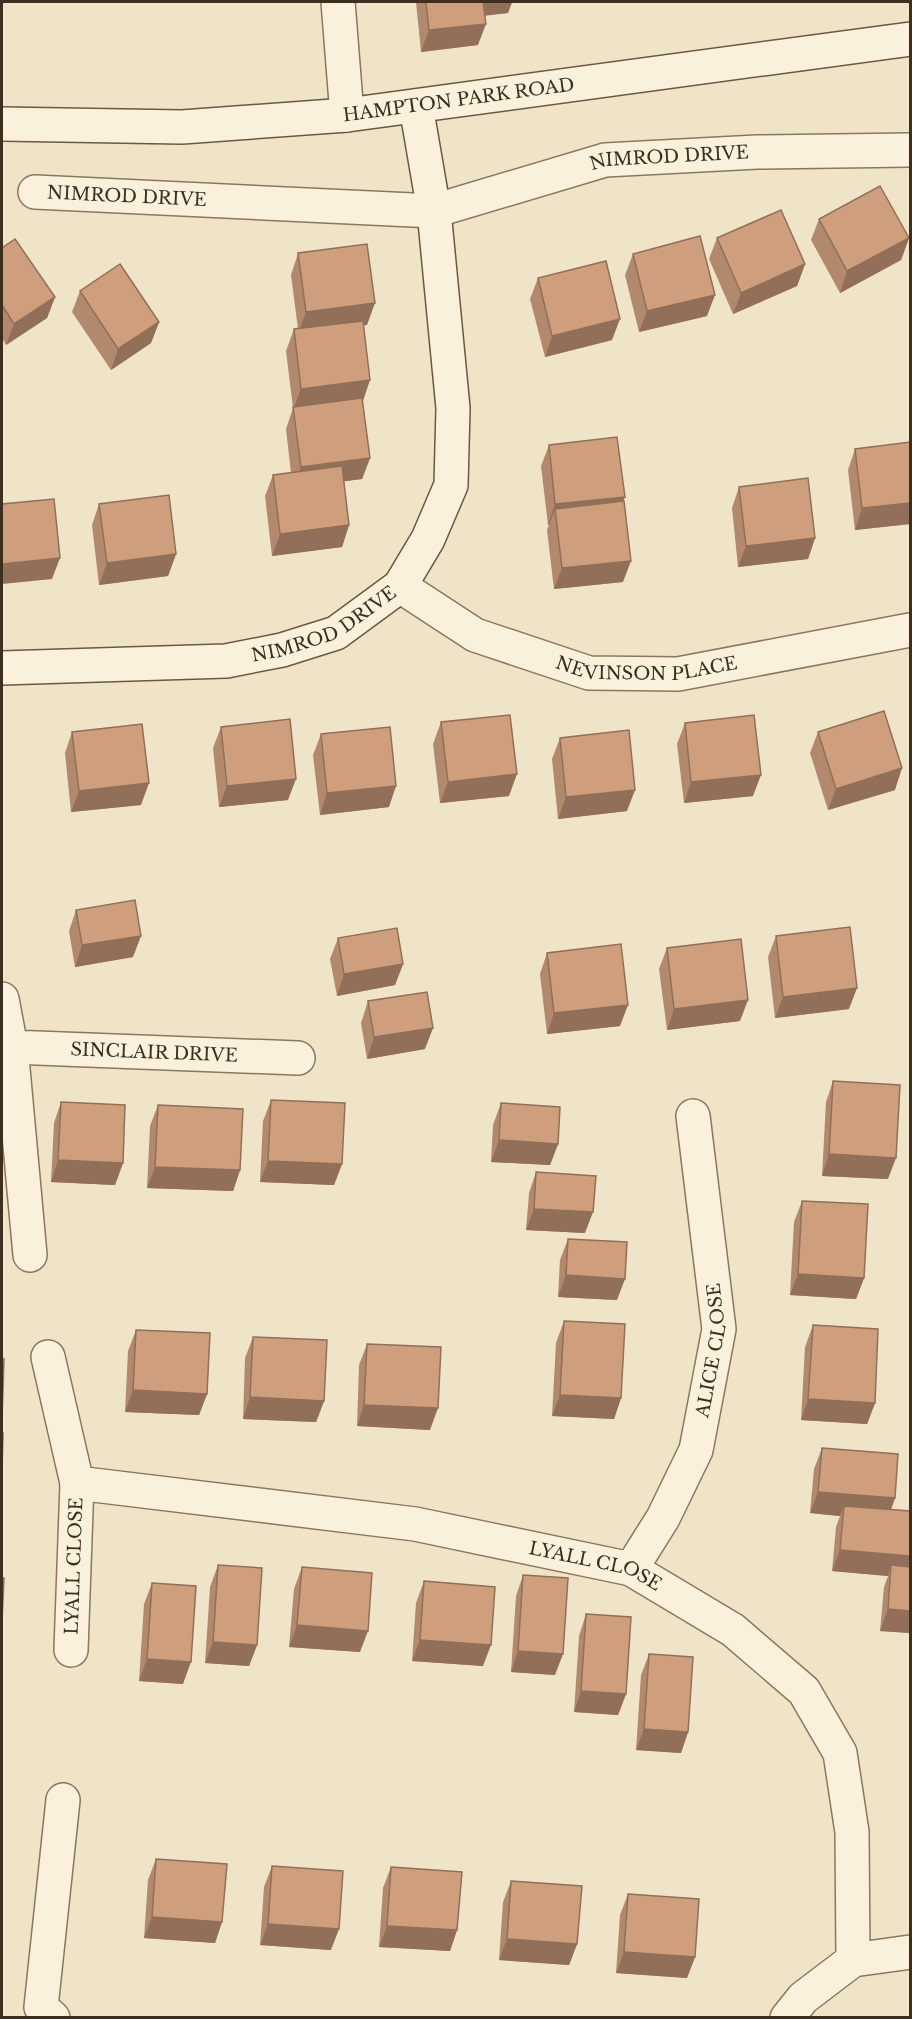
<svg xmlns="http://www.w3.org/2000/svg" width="912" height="2019" font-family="'Libre Baskerville',serif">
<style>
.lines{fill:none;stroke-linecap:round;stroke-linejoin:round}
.street-casing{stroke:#8d765c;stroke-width:36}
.secondary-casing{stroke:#6f573f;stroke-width:36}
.street{stroke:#faf1dc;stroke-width:33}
.secondary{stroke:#faf1dc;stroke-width:33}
.wall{fill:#b2896c}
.shaded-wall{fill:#916f58}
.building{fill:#cf9f7d;stroke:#916f58;stroke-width:1.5}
.labels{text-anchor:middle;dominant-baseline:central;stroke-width:6;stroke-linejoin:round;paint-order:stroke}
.street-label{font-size:18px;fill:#3d2e20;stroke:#f7eed8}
</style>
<rect width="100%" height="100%" fill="#f0e4c8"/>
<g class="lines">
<g class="street-casing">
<g id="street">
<polyline points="338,2 347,115"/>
<path id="s1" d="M35 192 434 211 605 160 757 152 910 150"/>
<path id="s2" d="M400 586 475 635 589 673 678 674 910 630"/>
<path id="s3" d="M2 999 11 1047 298 1058"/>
<polyline points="11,1047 30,1255"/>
<polyline points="48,1357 77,1483"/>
<path id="s4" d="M631 1569 663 1518 696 1450 719 1329 693 1116"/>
<path id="s5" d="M71 1650 77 1483 415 1524 631 1569 733 1630 804 1691 840 1753 852 1832 853 1960"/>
<polyline points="53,2018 41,2007 63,1800"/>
<polyline points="787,2018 803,1998 853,1960 910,1952"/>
</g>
</g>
<g class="secondary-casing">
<g id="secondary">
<path id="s6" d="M2 124 182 127 347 115 910 39"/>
<path id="s7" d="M2 668 226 661 282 650 336 633 400 586 428 539 451 485 453 408 434 211 416 106"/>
</g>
</g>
<use href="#street" class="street"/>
<use href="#secondary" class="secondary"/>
</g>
<g class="wall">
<polygon points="416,2 512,2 508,13 485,15 478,45 421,52"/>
<polygon points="819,219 909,238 901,260 840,293 811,240"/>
<polygon points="717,238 805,264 797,286 733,314 709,259"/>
<polygon points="2,248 55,297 47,318 6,345 2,338"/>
<polygon points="298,253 367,325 363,325 363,401 370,458 362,479 344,481 349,525 342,547 272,556 265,496 273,475 291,473 286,429 293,408 286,351 294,329 298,329 291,275"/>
<polygon points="633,254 707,316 639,332 625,275"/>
<polygon points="538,278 612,340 545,357 530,299"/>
<polygon points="80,291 159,322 151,343 111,370 72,312"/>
<polygon points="910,442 910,524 855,530 848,470 855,449"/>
<polygon points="549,445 623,501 623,582 554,589 547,530 549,525 548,525 541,466"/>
<polygon points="739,487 815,538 808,559 738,567 732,508"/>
<polygon points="99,504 176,554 168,576 99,585 92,525"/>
<polygon points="441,722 509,796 440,803 433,744"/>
<polygon points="685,723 753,796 684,803 677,744"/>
<polygon points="221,727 288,800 219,807 213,748"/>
<polygon points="72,732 141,805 71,812 65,753"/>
<polygon points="818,732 895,790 828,810 810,753"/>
<polygon points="321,734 389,807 320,815 313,755"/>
<polygon points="560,738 627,811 558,819 552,759"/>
<polygon points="76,910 133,957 75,967 69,931"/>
<polygon points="776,936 849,1009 775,1018 768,957"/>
<polygon points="338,938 403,964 395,985 337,996 330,959"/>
<polygon points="667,948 740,1021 667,1030 659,969"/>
<polygon points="547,953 620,1026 547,1034 540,974"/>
<polygon points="368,1001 425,1049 367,1059 361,1023"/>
<polygon points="833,1081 888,1179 822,1176 826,1102"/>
<polygon points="271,1100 342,1164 334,1185 260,1182 263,1121"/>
<polygon points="61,1102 123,1163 115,1185 51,1182 54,1123"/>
<polygon points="501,1103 558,1144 550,1165 491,1162 493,1125"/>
<polygon points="158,1105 240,1170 233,1191 147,1188 150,1126"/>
<polygon points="536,1172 585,1233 526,1230 529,1193"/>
<polygon points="802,1201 864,1278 856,1299 790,1295 794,1222"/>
<polygon points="568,1239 617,1300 558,1297 560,1260"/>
<polygon points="564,1321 621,1398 614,1419 552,1416 556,1343"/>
<polygon points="813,1325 875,1403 867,1424 801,1420 805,1347"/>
<polygon points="136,1330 207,1394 199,1415 125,1412 128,1351"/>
<polygon points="253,1337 324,1401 316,1422 243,1419 245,1358"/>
<polygon points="367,1344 430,1430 357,1426 359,1365"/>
<polygon points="822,1448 895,1498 891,1510 910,1633 880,1631 884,1587 888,1576 832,1571 836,1527 840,1516 810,1513 814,1469"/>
<polygon points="218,1565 257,1645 249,1666 205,1663 210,1587"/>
<polygon points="302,1567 360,1652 289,1647 294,1589"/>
<polygon points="523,1575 555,1675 511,1672 516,1596"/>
<polygon points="424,1581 483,1666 412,1661 416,1603"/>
<polygon points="152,1583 183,1684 139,1681 144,1604"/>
<polygon points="586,1614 626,1694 618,1715 574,1712 579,1636"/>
<polygon points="649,1654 688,1732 681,1753 636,1750 641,1675"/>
<polygon points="156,1859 222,1922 215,1943 144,1938 148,1880"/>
<polygon points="272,1866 331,1950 260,1945 264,1887"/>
<polygon points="391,1867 457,1930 450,1951 379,1947 383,1888"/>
<polygon points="511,1881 577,1944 569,1965 499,1960 503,1902"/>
<polygon points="628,1894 695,1957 687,1978 616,1973 620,1915"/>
</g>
<g class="shaded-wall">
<polygon points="480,2 512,2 508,13 474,17"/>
<polygon points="486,24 478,45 421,52 429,30"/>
<polygon points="909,238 901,260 840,293 847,271"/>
<polygon points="805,264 797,286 733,314 741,293"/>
<polygon points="715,295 707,316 639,332 647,311"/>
<polygon points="55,297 47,318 6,345 14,324"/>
<polygon points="375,303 367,325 298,334 306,312"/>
<polygon points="620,319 612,340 545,357 552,336"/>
<polygon points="159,322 151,343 111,370 118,349"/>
<polygon points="370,380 363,401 293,410 301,389"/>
<polygon points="370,458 362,479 293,488 301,467"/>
<polygon points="625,497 617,518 555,509 549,525 548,525 555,504"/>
<polygon points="910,503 910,524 855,530 862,508"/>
<polygon points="349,525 342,547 272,556 280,534"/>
<polygon points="815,538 808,559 738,567 746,546"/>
<polygon points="176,554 168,576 99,585 107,563"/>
<polygon points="60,558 52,579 2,584 2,564"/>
<polygon points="631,561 623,582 554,589 562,568"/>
<polygon points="902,768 895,790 828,810 836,789"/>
<polygon points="517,774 509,796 440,803 448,782"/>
<polygon points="761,775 753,796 684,803 691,782"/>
<polygon points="296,779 288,800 219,807 227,786"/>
<polygon points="149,783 141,805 71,812 79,791"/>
<polygon points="396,786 389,807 320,815 327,793"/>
<polygon points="635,790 627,811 558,819 566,797"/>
<polygon points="141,936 133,957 75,967 82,945"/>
<polygon points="403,964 395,985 337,996 344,974"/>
<polygon points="857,988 849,1009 775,1018 783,997"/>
<polygon points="748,1000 740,1021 667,1030 674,1009"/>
<polygon points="628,1005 620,1026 547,1034 554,1013"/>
<polygon points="433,1028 425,1049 367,1059 374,1037"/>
<polygon points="499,1140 558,1144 550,1165 491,1162"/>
<polygon points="829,1154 896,1158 888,1179 822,1176"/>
<polygon points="58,1160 123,1163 115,1185 51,1182"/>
<polygon points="268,1161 342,1164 334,1185 260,1182"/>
<polygon points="155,1167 240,1170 233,1191 147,1188"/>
<polygon points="534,1209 593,1212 585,1233 526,1230"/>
<polygon points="798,1274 864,1278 856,1299 790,1295"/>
<polygon points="566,1275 625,1279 617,1300 558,1297"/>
<polygon points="133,1390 207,1394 199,1415 125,1412"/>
<polygon points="560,1395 621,1398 614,1419 552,1416"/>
<polygon points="250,1397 324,1401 316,1422 243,1419"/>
<polygon points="808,1399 875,1403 867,1424 801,1420"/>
<polygon points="364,1405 438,1408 430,1430 357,1426"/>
<polygon points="818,1492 895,1498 887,1520 844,1506 840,1516 810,1513"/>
<polygon points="840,1550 910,1556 910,1573 891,1565 888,1576 832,1571"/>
<polygon points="888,1609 910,1611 910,1633 880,1631"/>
<polygon points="297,1625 368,1631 360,1652 289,1647"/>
<polygon points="420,1640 491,1645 483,1666 412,1661"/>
<polygon points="213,1642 257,1645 249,1666 205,1663"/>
<polygon points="518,1651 563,1654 555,1675 511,1672"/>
<polygon points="147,1659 191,1662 183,1684 139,1681"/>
<polygon points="581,1691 626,1694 618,1715 574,1712"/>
<polygon points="644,1729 688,1732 681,1753 636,1750"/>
<polygon points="152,1917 222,1922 215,1943 144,1938"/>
<polygon points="268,1924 339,1929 331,1950 260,1945"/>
<polygon points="387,1926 457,1930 450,1951 379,1947"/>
<polygon points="507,1939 577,1944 569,1965 499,1960"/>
<polygon points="624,1952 695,1957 687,1978 616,1973"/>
</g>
<g class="building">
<polygon points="426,2 483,2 486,24 429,30"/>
<polygon points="880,186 909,238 847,271 819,219"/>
<polygon points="781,210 805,264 741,293 717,238"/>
<polygon points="700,236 715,295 647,311 633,254"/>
<polygon points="15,239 55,297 14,324 2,305 2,248"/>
<polygon points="367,244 375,303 306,312 298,253"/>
<polygon points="606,261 620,319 552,336 538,278"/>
<polygon points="120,264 159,322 118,349 80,291"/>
<polygon points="363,321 370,380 301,389 294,329"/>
<polygon points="362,398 370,458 301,467 293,407"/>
<polygon points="617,437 625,497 555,504 549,445"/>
<polygon points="910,442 910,503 862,508 855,449"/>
<polygon points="342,466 349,525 280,534 273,475"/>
<polygon points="808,478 815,538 746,546 739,487"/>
<polygon points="169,495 176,554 107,563 99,504"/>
<polygon points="54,499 60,558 2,564 2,504"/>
<polygon points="624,501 631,561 562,568 555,509"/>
<polygon points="884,711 902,768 836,789 818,732"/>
<polygon points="510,715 517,774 448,782 441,722"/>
<polygon points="754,715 761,775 691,782 685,723"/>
<polygon points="290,719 296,779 227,786 221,727"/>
<polygon points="142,724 149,783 79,791 72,732"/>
<polygon points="390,727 396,786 327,793 321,734"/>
<polygon points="629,730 635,790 566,797 560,738"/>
<polygon points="135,900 141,936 82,945 76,910"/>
<polygon points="850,927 857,988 783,997 776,936"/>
<polygon points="397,928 403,964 344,974 338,938"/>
<polygon points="741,939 748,1000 674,1009 667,948"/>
<polygon points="621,944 628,1005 554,1013 547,953"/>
<polygon points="427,992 433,1028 374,1037 368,1001"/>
<polygon points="833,1081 900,1085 896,1158 829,1154"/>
<polygon points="271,1100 345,1103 342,1164 268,1161"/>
<polygon points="61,1102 125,1105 123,1163 58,1160"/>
<polygon points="501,1103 560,1107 558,1144 499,1140"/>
<polygon points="158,1105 243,1109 240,1170 155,1167"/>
<polygon points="536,1172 596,1176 593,1212 534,1209"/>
<polygon points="802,1201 868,1204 864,1278 798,1274"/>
<polygon points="568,1239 627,1242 625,1279 566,1275"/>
<polygon points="564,1321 625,1324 621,1398 560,1395"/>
<polygon points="813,1325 878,1329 875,1403 808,1399"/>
<polygon points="136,1330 210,1333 207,1394 133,1390"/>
<polygon points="253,1337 327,1340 324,1401 250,1397"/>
<polygon points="367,1344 441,1347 438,1408 364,1405"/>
<polygon points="2,1359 4,1359 2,1419"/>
<polygon points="2,1433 3,1433 2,1469"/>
<polygon points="822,1448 898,1454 895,1498 818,1492"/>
<polygon points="844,1506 910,1511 910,1556 840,1550"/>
<polygon points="218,1565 262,1568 257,1645 213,1642"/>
<polygon points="891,1565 910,1567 910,1611 888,1609"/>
<polygon points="302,1567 372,1573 368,1631 297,1625"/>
<polygon points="523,1575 568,1578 563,1654 518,1651"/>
<polygon points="2,1578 4,1578 2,1622"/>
<polygon points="424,1581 495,1587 491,1645 420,1640"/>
<polygon points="152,1583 196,1586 191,1662 147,1659"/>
<polygon points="586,1614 631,1617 626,1694 581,1691"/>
<polygon points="649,1654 693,1657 688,1732 644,1729"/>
<polygon points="156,1859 227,1864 222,1922 152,1917"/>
<polygon points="272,1866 343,1871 339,1929 268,1924"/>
<polygon points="391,1867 462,1872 457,1930 387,1926"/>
<polygon points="511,1881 582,1886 577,1944 507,1939"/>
<polygon points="628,1894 699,1899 695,1957 624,1952"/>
</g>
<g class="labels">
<g class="street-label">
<text stroke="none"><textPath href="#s6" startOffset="458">HAMPTON PARK ROAD</textPath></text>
<text stroke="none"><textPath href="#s1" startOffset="642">NIMROD DRIVE</textPath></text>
<text stroke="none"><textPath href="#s1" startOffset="92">NIMROD DRIVE</textPath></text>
<text stroke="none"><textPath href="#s7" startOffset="330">NIMROD DRIVE</textPath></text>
<text stroke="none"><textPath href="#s2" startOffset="267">NEVINSON PLACE</textPath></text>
<text stroke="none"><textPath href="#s3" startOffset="192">SINCLAIR DRIVE</textPath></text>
<text stroke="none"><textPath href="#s4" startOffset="237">ALICE CLOSE</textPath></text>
<text stroke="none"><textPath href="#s5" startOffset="84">LYALL CLOSE</textPath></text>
<text stroke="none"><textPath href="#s5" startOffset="693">LYALL CLOSE</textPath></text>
</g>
</g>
<rect width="912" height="2019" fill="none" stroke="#3d2e20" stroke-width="6"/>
</svg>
